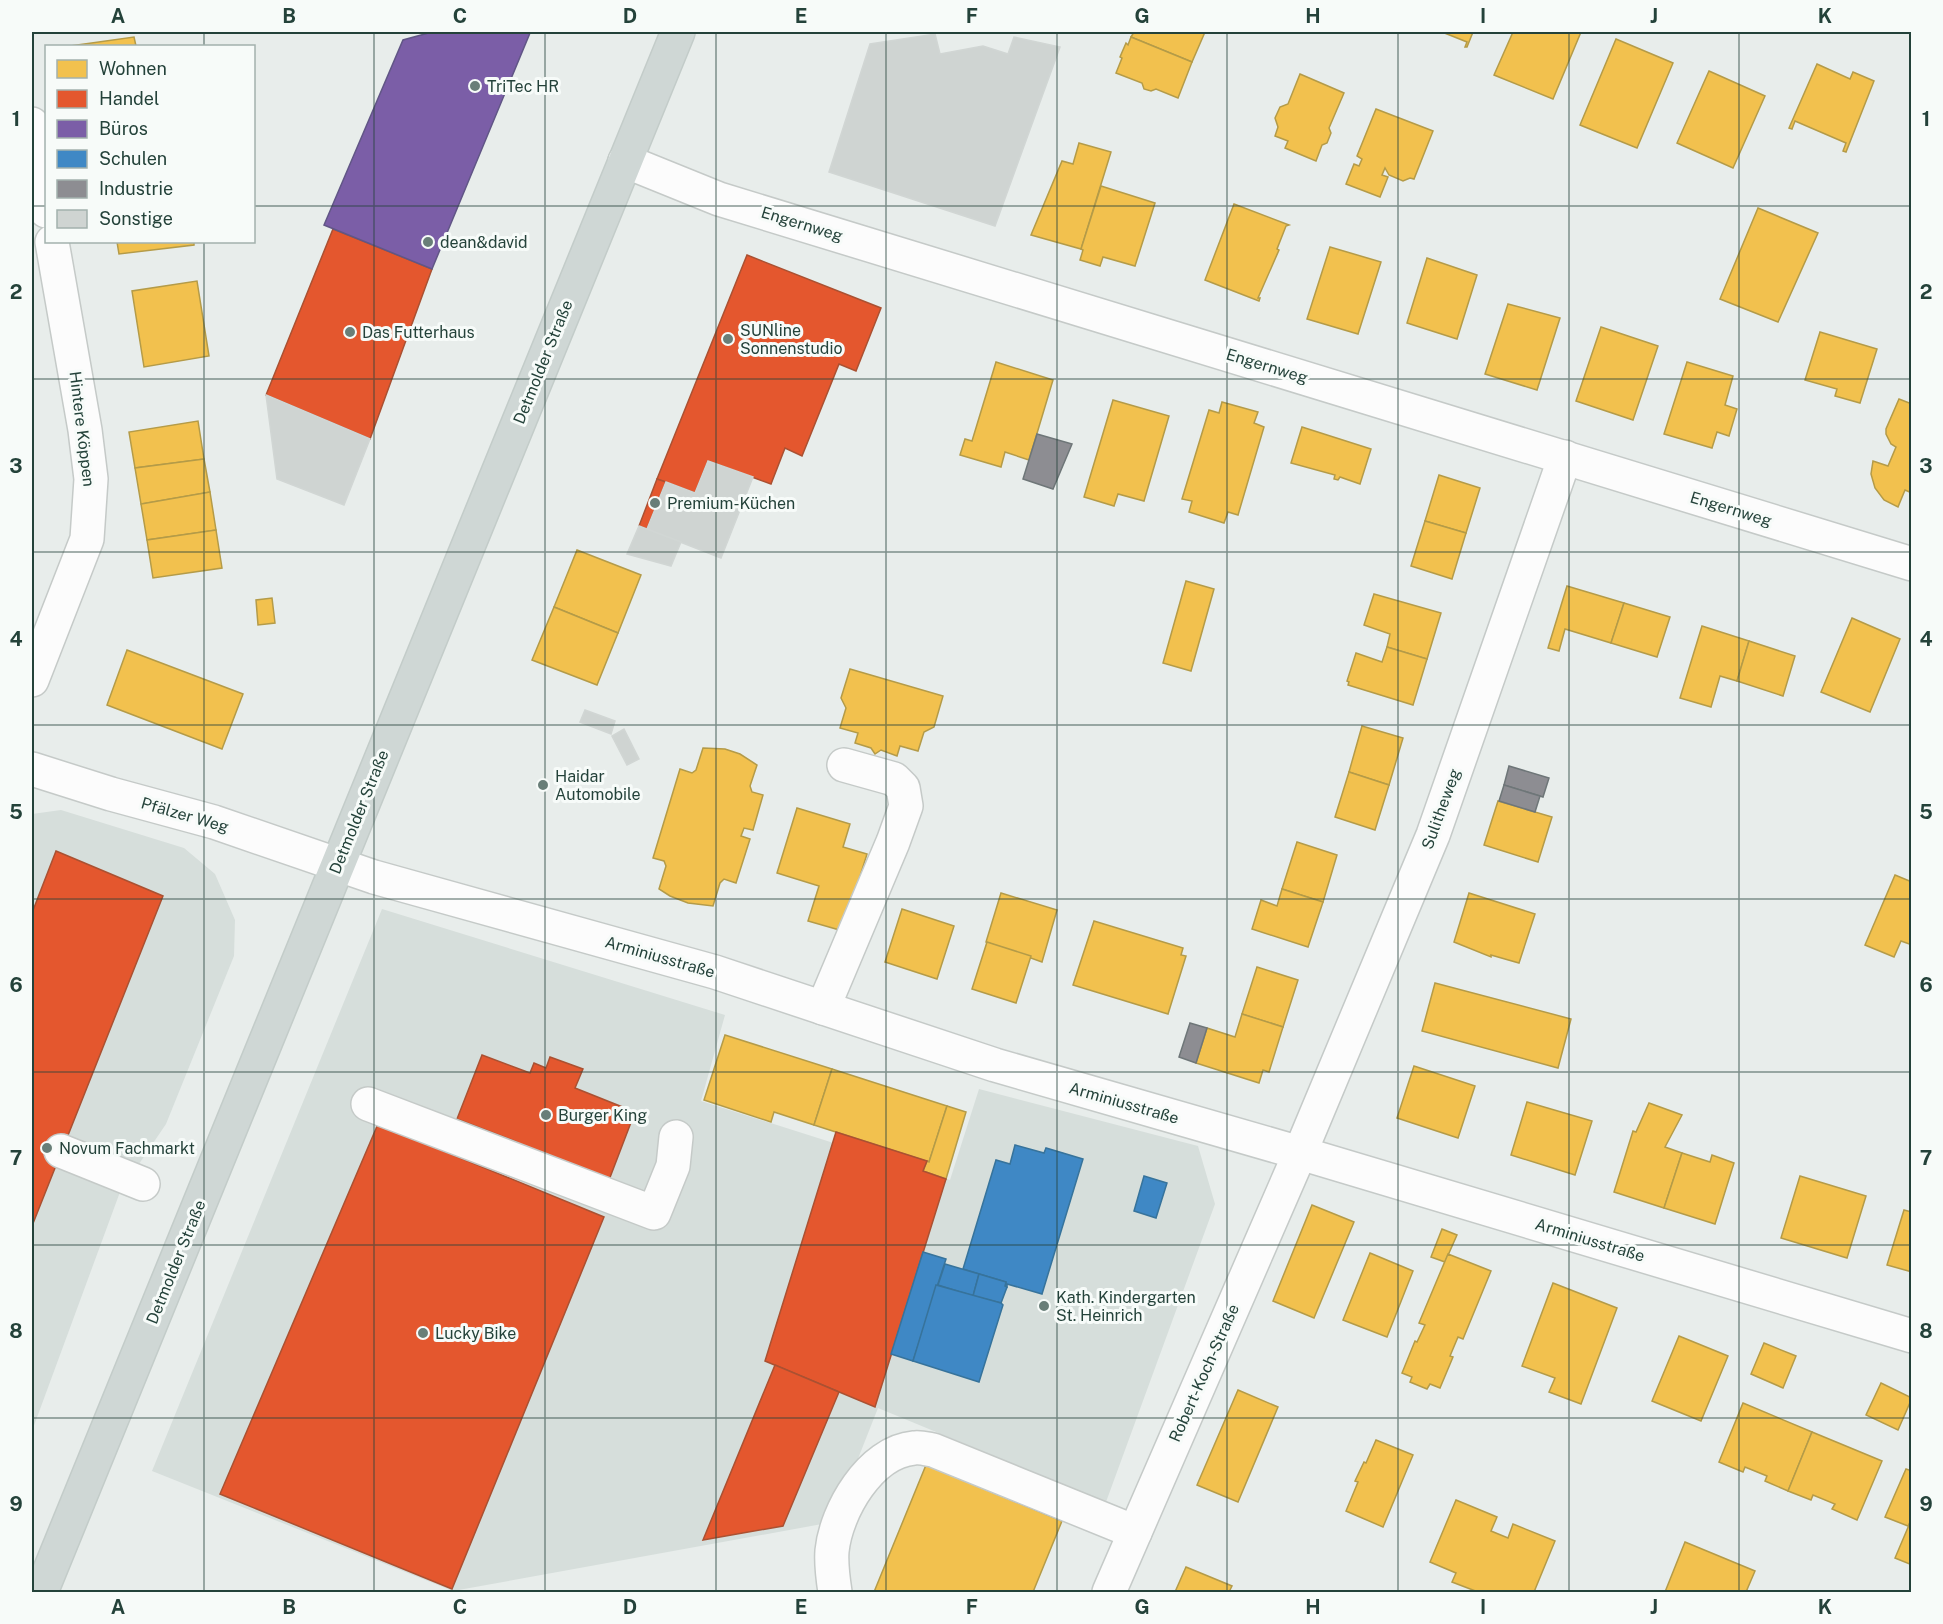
<svg xmlns="http://www.w3.org/2000/svg" width="1943" height="1624" font-family="'Public Sans',sans-serif">
<style>
.built{fill:#d6dedb}
.homes{fill:#f2c14e;stroke:#b49b48;stroke-width:1.5}
.shops{fill:#e4572e;stroke:#aa5132;stroke-width:1.5}
.offices{fill:#7b5ea7;stroke:#615686;stroke-width:1.5}
.schools{fill:#3f88c5;stroke:#37739b;stroke-width:1.5}
.industry{fill:#8d8d92;stroke:#6e7678;stroke-width:1.5}
.building{fill:#cfd4d2;stroke:#d1d6d4;stroke-width:1.5}
.lines{fill:none;stroke-linecap:round;stroke-linejoin:round}
.minor-casing{stroke:#c5cac8;stroke-width:36}
.major-casing{stroke:#c3ccc9;stroke-width:36}
.minor{stroke:#fcfcfc;stroke-width:33}
.major{stroke:#cfd7d5;stroke-width:33}
.grid{fill:none;stroke:#24423a;stroke-width:1.5;stroke-opacity:0.55}
.poi-dot{fill:#697e78;stroke:#f7fbf9;stroke-width:2}
.labels{text-anchor:middle;dominant-baseline:central;stroke-width:6;stroke-linejoin:round;paint-order:stroke}
.poi-label{font-size:16px;fill:#24423a;stroke:#f7fbf9;text-anchor:start}
.street-label{font-size:16px;fill:#24423a;stroke:#f7fbf9}
.neatline{fill:none;stroke:#24423a;stroke-width:2}
.grid-label{font-size:20px;text-anchor:middle;font-weight:bold;fill:#24423a}
</style>
<rect width="100%" height="100%" fill="#e8edeb"/>
<g class="built">
<polygon points="61,810 184,848 215,874 235,920 234,956 166,1124 120,1192 32,1431 32,814"/>
<polygon points="382,909 725,1015 701,1101 950,1180 979,1089 1198,1146 1215,1204 1106,1502 878,1408 833,1522 453,1591 152,1471"/>
</g>
<g class="homes">
<polygon points="1134,32 1205,32 1192,62 1131,37"/>
<polygon points="1442,32 1473,32 1467,47 1465,47 1467,42"/>
<polygon points="1513,32 1581,32 1553,99 1494,75"/>
<polygon points="134,37 136,46 70,46"/>
<polygon points="1131,37 1192,62 1178,98 1156,89 1151,91 1144,89 1142,83 1116,73 1122,58 1120,57 1126,43 1128,45"/>
<polygon points="1616,39 1673,63 1637,148 1580,125"/>
<polygon points="1817,64 1850,79 1853,72 1874,81 1846,152 1843,151 1846,143 1795,121 1792,129 1789,128"/>
<polygon points="1709,71 1765,96 1733,168 1677,143"/>
<polygon points="1300,74 1344,93 1329,128 1331,133 1327,143 1322,145 1316,161 1285,148 1288,141 1275,136 1278,127 1275,118 1280,107 1288,104"/>
<polygon points="1376,109 1433,131 1414,179 1410,178 1403,181 1389,175 1385,168 1382,175 1388,177 1380,197 1346,184 1354,164 1359,166 1362,159 1357,156"/>
<polygon points="1079,143 1111,152 1081,249 1031,235 1062,161 1073,164"/>
<polygon points="1101,186 1155,203 1135,266 1103,257 1100,266 1080,260 1083,250 1081,249"/>
<polygon points="1234,204 1289,225 1286,226 1277,249 1279,250 1258,298 1260,298 1259,301 1205,280"/>
<polygon points="1758,208 1818,233 1778,322 1720,299"/>
<polygon points="117,242 194,242 194,245 119,254"/>
<polygon points="1330,247 1381,262 1358,334 1307,319"/>
<polygon points="1427,258 1477,275 1457,339 1407,323"/>
<polygon points="197,281 209,356 144,367 132,291"/>
<polygon points="1508,304 1560,318 1537,390 1485,374"/>
<polygon points="1601,327 1658,346 1633,420 1576,401"/>
<polygon points="1820,332 1877,349 1860,403 1835,396 1837,389 1805,380"/>
<polygon points="996,362 1053,380 1029,460 1005,452 1001,467 960,455 965,439 972,441"/>
<polygon points="1687,362 1733,376 1725,405 1737,409 1729,436 1717,432 1712,448 1664,434"/>
<polygon points="1899,399 1912,404 1912,493 1905,490 1898,507 1884,500 1875,488 1871,474 1873,461 1888,466 1896,447 1891,444 1886,434 1886,429"/>
<polygon points="1113,400 1169,416 1144,501 1118,494 1114,506 1084,497"/>
<polygon points="1222,402 1258,412 1254,423 1264,427 1238,515 1228,512 1224,523 1189,512 1192,501 1182,499 1209,410 1219,413"/>
<polygon points="198,421 204,459 135,468 129,432"/>
<polygon points="1302,427 1371,449 1360,484 1340,477 1338,480 1334,479 1335,475 1291,463"/>
<polygon points="204,459 210,492 141,504 135,468"/>
<polygon points="1439,475 1480,488 1466,533 1425,521"/>
<polygon points="210,492 216,530 147,540 141,504"/>
<polygon points="1425,521 1466,533 1452,579 1411,566"/>
<polygon points="216,530 222,568 153,578 147,540"/>
<polygon points="577,550 641,575 618,633 554,607"/>
<polygon points="1186,581 1214,589 1191,671 1163,663"/>
<polygon points="1567,586 1624,603 1611,643 1565,629 1559,651 1548,648"/>
<polygon points="1374,594 1441,613 1427,659 1387,647 1390,634 1364,625"/>
<polygon points="272,598 275,623 258,625 256,600"/>
<polygon points="1624,603 1670,617 1657,657 1611,643"/>
<polygon points="554,607 618,633 597,685 532,660"/>
<polygon points="1852,618 1900,639 1870,712 1821,692"/>
<polygon points="1702,626 1749,641 1737,681 1720,676 1711,707 1680,698"/>
<polygon points="1749,641 1795,656 1783,696 1737,681"/>
<polygon points="1387,647 1427,659 1413,705 1348,685 1349,682 1347,681 1356,653 1382,662"/>
<polygon points="127,650 243,694 222,749 107,705"/>
<polygon points="850,669 943,696 934,727 924,732 918,751 900,746 897,756 881,750 875,754 871,748 855,743 858,733 840,728 846,708 841,698"/>
<polygon points="1362,726 1403,738 1389,785 1349,772"/>
<polygon points="703,748 725,749 740,754 757,765 750,786 752,792 763,795 753,830 744,828 741,836 750,839 736,883 724,879 720,883 713,906 688,903 670,896 659,889 666,866 664,861 653,858 680,769 692,773 696,770"/>
<polygon points="1349,772 1389,785 1375,830 1335,817"/>
<polygon points="1498,801 1552,817 1538,862 1484,845"/>
<polygon points="797,808 850,824 843,847 867,854 843,931 808,921 819,886 777,873"/>
<polygon points="1297,842 1337,855 1323,902 1282,889"/>
<polygon points="1895,875 1912,882 1912,945 1901,941 1894,957 1865,945"/>
<polygon points="1282,889 1323,902 1308,947 1252,929 1261,900 1277,906"/>
<polygon points="1001,893 1057,910 1042,962 986,942"/>
<polygon points="1469,893 1535,914 1519,963 1491,955 1491,957 1454,942"/>
<polygon points="902,909 954,926 937,979 885,962"/>
<polygon points="1094,921 1183,948 1181,955 1186,956 1168,1014 1073,985"/>
<polygon points="987,942 1031,956 1016,1003 972,989"/>
<polygon points="1257,967 1298,980 1283,1027 1242,1014"/>
<polygon points="1435,983 1571,1019 1558,1068 1422,1031"/>
<polygon points="1242,1014 1283,1027 1269,1072 1263,1070 1259,1083 1196,1063 1207,1028 1235,1037"/>
<polygon points="725,1035 832,1069 814,1125 774,1112 771,1122 704,1100"/>
<polygon points="1414,1066 1475,1086 1458,1138 1397,1118"/>
<polygon points="832,1069 947,1106 929,1162 814,1125"/>
<polygon points="1527,1102 1592,1121 1575,1175 1511,1155"/>
<polygon points="1649,1103 1682,1115 1665,1147 1682,1153 1664,1208 1614,1192 1633,1131 1636,1132"/>
<polygon points="947,1106 966,1112 946,1179 923,1171 927,1161 929,1162"/>
<polygon points="1682,1153 1710,1162 1712,1155 1734,1163 1715,1224 1664,1208"/>
<polygon points="1800,1176 1866,1196 1847,1258 1781,1238"/>
<polygon points="1312,1205 1354,1222 1314,1318 1273,1301"/>
<polygon points="1904,1210 1912,1212 1912,1272 1887,1265"/>
<polygon points="1442,1229 1457,1235 1445,1262 1431,1257"/>
<polygon points="1370,1253 1413,1271 1387,1337 1343,1320"/>
<polygon points="1448,1254 1491,1271 1463,1339 1458,1337 1450,1356 1453,1357 1440,1388 1430,1384 1427,1389 1410,1382 1412,1377 1402,1373 1415,1341 1417,1342 1425,1325 1419,1323"/>
<polygon points="1553,1283 1617,1308 1581,1404 1549,1392 1555,1378 1522,1366"/>
<polygon points="1679,1336 1728,1356 1701,1421 1652,1401"/>
<polygon points="1764,1343 1796,1356 1783,1388 1751,1374"/>
<polygon points="1881,1383 1912,1398 1898,1430 1866,1415"/>
<polygon points="1238,1390 1278,1407 1238,1502 1197,1485"/>
<polygon points="1743,1403 1812,1432 1788,1491 1765,1481 1767,1476 1745,1467 1743,1472 1719,1462"/>
<polygon points="1812,1432 1882,1461 1857,1520 1832,1509 1835,1504 1813,1495 1811,1500 1788,1491"/>
<polygon points="1376,1440 1413,1455 1383,1527 1346,1511 1358,1482 1355,1481 1364,1462 1366,1463"/>
<polygon points="926,1465 1062,1521 1033,1592 874,1592"/>
<polygon points="1906,1469 1912,1471 1912,1518 1908,1526 1885,1517"/>
<polygon points="1456,1500 1497,1517 1491,1531 1508,1538 1513,1524 1555,1541 1534,1592 1478,1592 1452,1582 1456,1573 1430,1562"/>
<polygon points="1912,1518 1912,1565 1895,1558"/>
<polygon points="1685,1542 1755,1571 1746,1592 1665,1592"/>
<polygon points="1186,1567 1232,1586 1229,1592 1175,1592"/>
</g>
<g class="shops">
<polygon points="333,229 432,269 370,439 266,395"/>
<polygon points="747,255 881,308 856,371 839,364 802,456 785,448 771,484 708,461 695,493 657,479"/>
<polygon points="657,479 666,482 647,529 639,526"/>
<polygon points="56,851 163,896 32,1226 32,913"/>
<polygon points="482,1055 530,1073 534,1063 546,1068 550,1057 583,1069 575,1088 635,1112 609,1180 516,1145 517,1142 457,1119"/>
<polygon points="378,1124 604,1217 452,1589 220,1494"/>
<polygon points="836,1132 927,1161 923,1171 946,1179 875,1407 765,1361"/>
<polygon points="775,1365 839,1392 783,1526 703,1540"/>
</g>
<polygon class="offices" points="432,32 526,32 530,33 432,269 324,225 403,40"/>
<g class="schools">
<polygon points="1015,1145 1044,1153 1046,1148 1083,1159 1042,1294 1007,1284 1007,1287 1005,1286 1006,1282 963,1269 996,1160 1010,1164"/>
<polygon points="1144,1176 1167,1183 1156,1218 1134,1211"/>
<polygon points="923,1252 946,1259 913,1361 891,1354"/>
<polygon points="945,1264 979,1274 973,1296 938,1285"/>
<polygon points="979,1274 1006,1282 1005,1286 1007,1287 1001,1303 973,1296"/>
<polygon points="936,1285 1001,1303 1003,1305 979,1382 913,1361"/>
</g>
<g class="industry">
<polygon points="1037,434 1072,444 1053,489 1023,479"/>
<polygon points="1509,766 1549,778 1543,797 1504,785"/>
<polygon points="1504,785 1540,796 1535,812 1499,801"/>
<polygon points="1190,1023 1207,1028 1196,1063 1179,1057"/>
</g>
<g class="building">
<polygon points="935,34 940,54 983,46 1008,54 1014,37 1060,47 995,226 829,172 870,44"/>
<polygon points="266,395 370,439 344,505 277,479"/>
<polygon points="708,461 753,477 721,558 647,529 666,482 695,493"/>
<polygon points="639,526 681,542 671,566 627,554"/>
<polygon points="585,710 615,721 611,734 580,722"/>
<polygon points="624,729 639,759 627,765 612,736"/>
</g>
<g class="lines">
<g class="minor-casing">
<g id="minor">
<polyline points="32,124 46,211"/>
<polyline points="625,161 719,199 1912,564"/>
<polyline points="32,680 87,539 91,479 85,430 52,242"/>
<polyline points="32,769 111,794 214,822 374,877 715,972 995,1065 1300,1153 1912,1336"/>
<polyline points="823,1008 893,842 906,806 903,788 894,779 844,765"/>
<polyline points="368,1104 654,1213 673,1166 676,1137"/>
<polyline points="61,1151 143,1184"/>
<path d="M835 1592C833 1579 831 1564 832 1551 836 1511 870 1452 914 1448 920 1447 927 1449 933 1450L1135 1532"/>
<polyline points="1109,1592 1300,1153 1433,835 1565,457"/>
</g>
</g>
<g class="major-casing">
<polyline id="major" points="41,1592 678,32"/>
</g>
<use href="#minor" class="minor"/>
<use href="#major" class="major"/>
</g>
<path class="grid" d="M204 32V46M374 32V1592M545 32V1592M716 32V1592M886 32V1592M1057 32V1592M1227 32V1592M1398 32V1592M1569 32V1592M1739 32V1592M32 206H46M254 206H1912M204 242V1592M32 379H1912M32 552H1912M32 725H1912M32 899H1912M32 1072H1912M32 1245H1912M32 1418H1912"/>
<g class="poi-dot">
<circle cx="475" cy="86" r="6"/>
<circle cx="428" cy="242" r="6"/>
<circle cx="350" cy="332" r="6"/>
<circle cx="728" cy="339" r="6"/>
<circle cx="655" cy="503" r="6"/>
<circle cx="543" cy="785" r="6"/>
<circle cx="546" cy="1115" r="6"/>
<circle cx="47" cy="1148" r="6"/>
<circle cx="1044" cy="1306" r="6"/>
<circle cx="423" cy="1333" r="6"/>
</g>
<g class="labels">
<g class="poi-label">
<text x="487" y="86">TriTec HR</text>
<text x="440" y="242">dean&amp;david</text>
<text x="740" y="330">SUNline<tspan x="740" dy="18">Sonnenstudio</tspan></text>
<text x="362" y="332">Das Futterhaus</text>
<text x="667" y="503">Premium-Küchen</text>
<text x="555" y="776">Haidar<tspan x="555" dy="18">Automobile</tspan></text>
<text x="558" y="1115">Burger King</text>
<text x="59" y="1148">Novum Fachmarkt</text>
<text x="1056" y="1297">Kath. Kindergarten<tspan x="1056" dy="18">St. Heinrich</tspan></text>
<text x="435" y="1333">Lucky Bike</text>
</g>
<g class="street-label">
<text transform="translate(802 224) rotate(17)">Engernweg</text>
<text transform="translate(543 362) rotate(-68)">Detmolder Straße</text>
<text transform="translate(1267 366) rotate(17)">Engernweg</text>
<text transform="translate(82 429) rotate(83)">Hintere Köppen</text>
<text transform="translate(1731 509) rotate(17)">Engernweg</text>
<text transform="translate(1441 809) rotate(-70)">Sulitheweg</text>
<text transform="translate(359 812) rotate(-68)">Detmolder Straße</text>
<text transform="translate(185 815) rotate(16)">Pfälzer Weg</text>
<text transform="translate(660 957) rotate(16)">Arminiusstraße</text>
<text transform="translate(1124 1103) rotate(16)">Arminiusstraße</text>
<text transform="translate(1590 1240) rotate(17)">Arminiusstraße</text>
<text transform="translate(176 1262) rotate(-68)">Detmolder Straße</text>
<text transform="translate(1204 1373) rotate(-66)">Robert-Koch-Straße</text>
</g>
</g>
<rect width="1943" height="1624" fill="none" stroke="#f7fbf9" stroke-width="66"/>
<rect x="45" y="45" width="210" height="198" fill="#f7fbf9" stroke="#a3b1ad" stroke-width="1.5"/>
<rect x="57" y="60" width="30" height="18" fill="#f2c14e" stroke="#a3b1ad" stroke-width="1.5"/>
<text x="99" y="75" font-size="18" fill="#24423a">Wohnen</text>
<rect x="57" y="90" width="30" height="18" fill="#e4572e" stroke="#a3b1ad" stroke-width="1.5"/>
<text x="99" y="105" font-size="18" fill="#24423a">Handel</text>
<rect x="57" y="120" width="30" height="18" fill="#7b5ea7" stroke="#a3b1ad" stroke-width="1.5"/>
<text x="99" y="135" font-size="18" fill="#24423a">Büros</text>
<rect x="57" y="150" width="30" height="18" fill="#3f88c5" stroke="#a3b1ad" stroke-width="1.5"/>
<text x="99" y="165" font-size="18" fill="#24423a">Schulen</text>
<rect x="57" y="180" width="30" height="18" fill="#8d8d92" stroke="#a3b1ad" stroke-width="1.5"/>
<text x="99" y="195" font-size="18" fill="#24423a">Industrie</text>
<rect x="57" y="210" width="30" height="18" fill="#cfd4d2" stroke="#a3b1ad" stroke-width="1.5"/>
<text x="99" y="225" font-size="18" fill="#24423a">Sonstige</text>
<rect x="33" y="33" width="1877" height="1558" class="neatline"/>
<g class="grid-label">
<text x="118" y="23">A</text>
<text x="289" y="23">B</text>
<text x="460" y="23">C</text>
<text x="630" y="23">D</text>
<text x="801" y="23">E</text>
<text x="972" y="23">F</text>
<text x="1142" y="23">G</text>
<text x="1313" y="23">H</text>
<text x="1483" y="23">I</text>
<text x="1654" y="23">J</text>
<text x="1825" y="23">K</text>
<text x="16" y="126">1</text>
<text x="1926" y="126">1</text>
<text x="16" y="299">2</text>
<text x="1926" y="299">2</text>
<text x="16" y="473">3</text>
<text x="1926" y="473">3</text>
<text x="16" y="646">4</text>
<text x="1926" y="646">4</text>
<text x="16" y="819">5</text>
<text x="1926" y="819">5</text>
<text x="16" y="992">6</text>
<text x="1926" y="992">6</text>
<text x="16" y="1165">7</text>
<text x="1926" y="1165">7</text>
<text x="16" y="1338">8</text>
<text x="1926" y="1338">8</text>
<text x="16" y="1511">9</text>
<text x="1926" y="1511">9</text>
<text x="118" y="1614">A</text>
<text x="289" y="1614">B</text>
<text x="460" y="1614">C</text>
<text x="630" y="1614">D</text>
<text x="801" y="1614">E</text>
<text x="972" y="1614">F</text>
<text x="1142" y="1614">G</text>
<text x="1313" y="1614">H</text>
<text x="1483" y="1614">I</text>
<text x="1654" y="1614">J</text>
<text x="1825" y="1614">K</text>
</g>
</svg>
